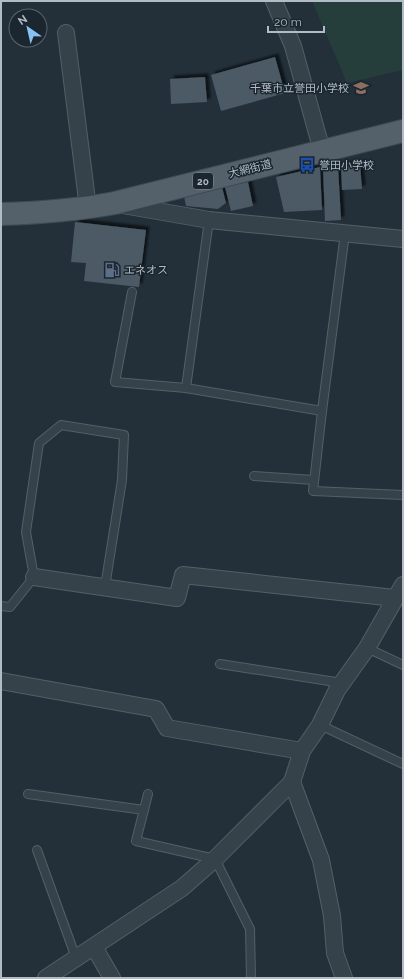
<svg xmlns="http://www.w3.org/2000/svg" width="404" height="979" font-family="Raleway,'Noto Sans JP',sans-serif">
<style>
.green{fill:#253d3b}
.building{fill:#4b5a65;filter:url(#shadow)}
.lines{fill:none;stroke-linecap:round;stroke-linejoin:round}
.service-casing{stroke:#545f68;stroke-width:10}
.minor-casing{stroke:#545f68;stroke-width:18}
.primary-casing{stroke:#3f4b53;stroke-width:24}
.service{stroke:#36424a;stroke-width:8}
.minor{stroke:#36424a;stroke-width:16}
.primary{stroke:#54616a;stroke-width:22}
.labels{text-anchor:middle;dominant-baseline:central;stroke-width:3;stroke-linejoin:round;paint-order:stroke}
.shield{fill:#1b262f;stroke:#848f99;stroke-width:1}
.shield-label{font-size:10px;font-weight:bold;fill:#b1bcc6}
.poi-label{font-size:11px;fill:#b1bcc6;stroke:#1b262f;text-anchor:start}
.street-label{font-size:11px;fill:#b1bcc6;stroke:#1b262f}
</style>
<defs>
<filter id="shadow"><feDropShadow dx="3.5" dy="-3.5" stdDeviation="1" flood-color="#0009"/></filter>
</defs>
<rect width="100%" height="100%" fill="#23303a"/>
<polygon class="green" points="312,1 403,1 403,70 347,83"/>
<g class="building">
<polygon points="275,57 285,93 221,111 211,75"/>
<polygon points="205,77 207,102 171,104 170,79"/>
<polygon points="360,164 362,189 342,190 341,165"/>
<polygon points="338,166 341,220 325,221 323,167"/>
<polygon points="320,167 322,210 284,212 276,177"/>
<polygon points="248,182 253,206 231,211 225,187"/>
<polygon points="222,187 226,203 218,209 186,206 184,196"/>
<polygon points="75,222 146,230 139,287 84,281 86,263 71,262"/>
</g>
<g class="lines">
<g class="service-casing">
<g id="service">
<polyline points="209,220 186,388 322,411 345,233"/>
<polyline points="132,292 115,382 186,388"/>
<polyline points="322,411 313,491 403,495"/>
<polyline points="254,476 314,480"/>
<polyline points="1,606 10,607 34,577 26,532 39,443 61,425 124,435 122,480 105,587"/>
<polyline points="367,648 403,665"/>
<polyline points="220,664 342,683"/>
<polyline points="320,725 403,764"/>
<polyline points="28,794 144,810"/>
<polyline points="148,794 136,841 215,859 250,929 251,978"/>
<polyline points="37,850 76,958"/>
</g>
</g>
<g class="minor-casing">
<g id="minor">
<polyline points="274,1 293,46 322,151"/>
<polyline points="66,33 88,208"/>
<polyline points="117,204 209,220 403,239"/>
<polyline points="34,577 177,598 183,575 395,598"/>
<polyline points="1,681 156,709 167,728 302,751"/>
<polyline points="292,782 321,860 332,916 335,953 344,978"/>
<polyline points="94,947 112,978"/>
<polyline points="46,978 182,888 215,859 292,782 302,751 320,725 337,690 367,648 403,585"/>
</g>
</g>
<g class="primary-casing">
<path id="primary" d="M1 214C40 213 77 210 115 203L403 131"/>
</g>
<use href="#service" class="service"/>
<use href="#minor" class="minor"/>
<use href="#primary" class="primary"/>
</g>
<defs>
<g id="school-bare" transform="scale(1.2)"><path d="M0-5L7-2L0 1L-7-2ZM-4 1L0 2.5L4 1V4Q0 6-4 4Z" fill="#8d6e63" stroke="#1b262f" stroke-width="2.5" paint-order="stroke"/></g>
<g id="bus-bare" transform="scale(1.2)"><path d="M-5-6H5V4H4V6H2V4H-2V6H-4V4H-5ZM-3.5-4V0h7V-4ZM-3.5 1.2v1.5H-2V1.2ZM2 1.2v1.5H3.5V1.2Z" fill="#1a4fb4" stroke="#1b262f" stroke-width="2.5" paint-order="stroke"/></g>
<g id="fuel-bare" transform="scale(1.2)"><path d="M-5.5-6h7V0h2V4h1.3V-2.5L3-4.5l.8-.8L6-3V5H2.5V1h-1V6h-7ZM-4.2-4.7v3.2H.2V-4.7Z" fill="#5c6f8a" stroke="#1b262f" stroke-width="2.5" paint-order="stroke"/></g>
</defs>
<g fill-rule="evenodd">
<use href="#school-bare" x="361" y="88"/>
<use href="#bus-bare" x="307" y="165"/>
<use href="#fuel-bare" x="112" y="270"/>
</g>
<g class="labels">
<rect class="shield" x="193" y="173" width="20" height="16" rx="3"/>
<g class="shield-label">
<text x="203" y="181">20</text>
</g>
<g class="poi-label">
<text x="349" y="88" text-anchor="end">千葉市立誉田小学校</text>
<text x="319" y="165">誉田小学校</text>
<text x="124" y="270">エネオス</text>
</g>
<g class="street-label">
<text transform="translate(250 169) rotate(-14)">大網街道</text>
</g>
</g>
<rect width="404" height="979" fill="none" stroke="#b1bcc6" stroke-width="4"/>
<g transform="translate(28 28) rotate(326)"><circle r="19" fill="#1b262f" stroke="#57626b"/>
<path d="M0-3L7 15L0 10L-7 15Z" fill="#87c2f5"/>
<text y="-6" font-size="11" font-weight="bold" text-anchor="middle" fill="#b1bcc6">N</text>
</g>
<path d="M268 26v6h56v-6" fill="none" stroke="#b1bcc6" stroke-width="2"/>
<text x="274" y="26" font-size="12" fill="#b1bcc6" stroke="#1b262f" stroke-width="3" paint-order="stroke">20 m</text>
</svg>
